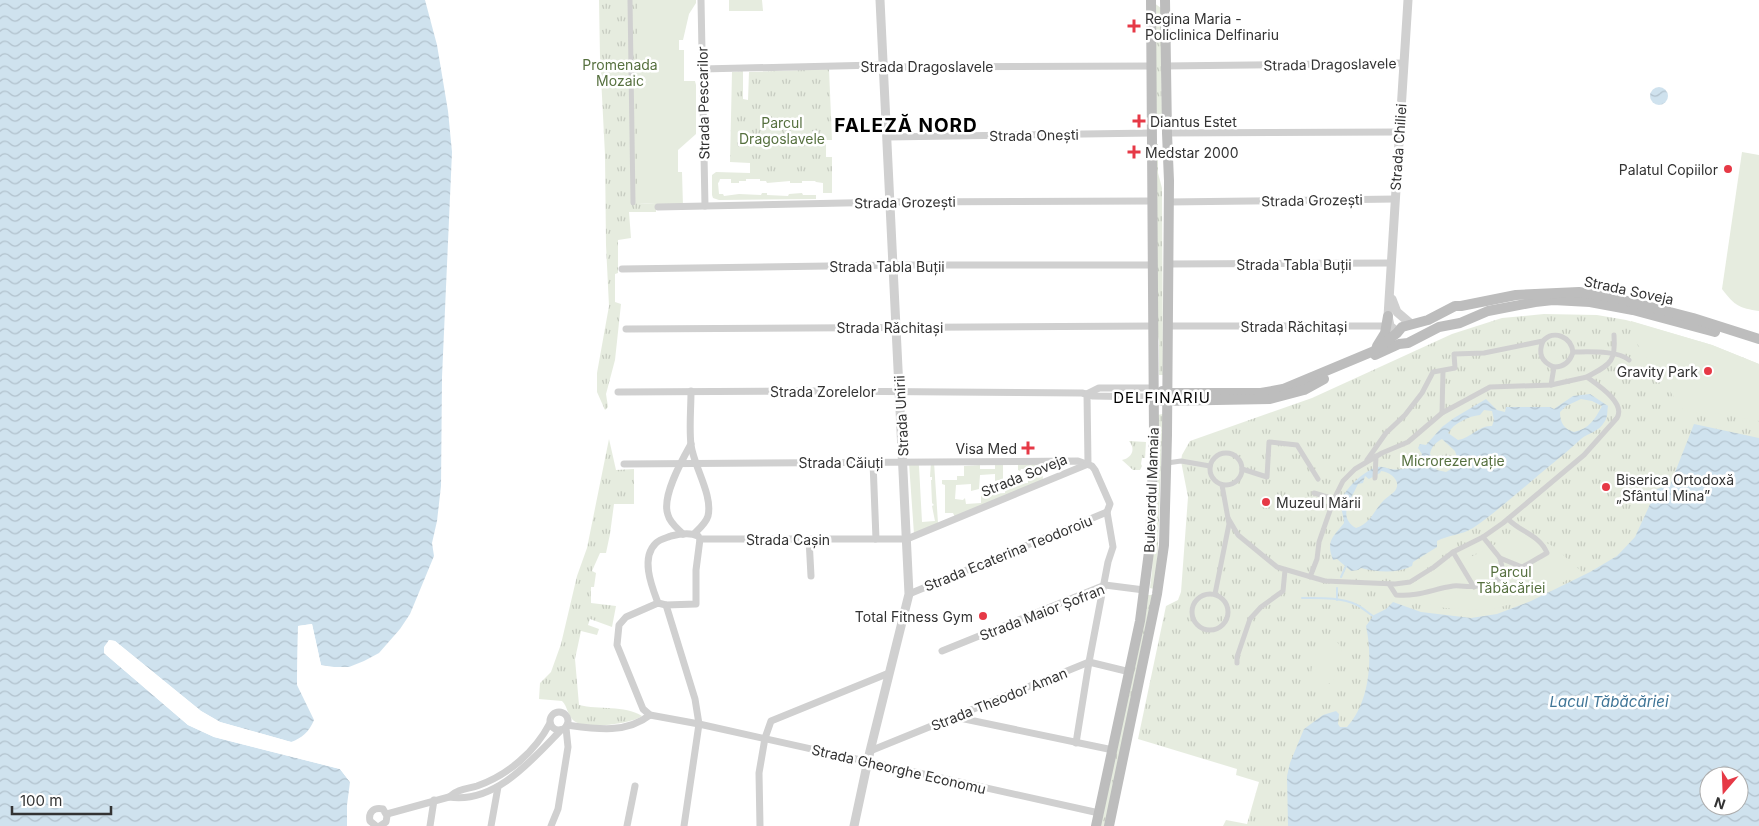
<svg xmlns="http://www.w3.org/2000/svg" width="1759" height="826" font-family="Inter,sans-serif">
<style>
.grass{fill:url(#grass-tufts);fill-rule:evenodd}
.garden{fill:#e6ecdf}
.water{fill:url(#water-waves);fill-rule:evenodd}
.pier{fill:#fff}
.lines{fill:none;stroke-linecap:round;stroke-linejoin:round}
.stream{stroke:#cfe2ee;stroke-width:2}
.pedestrian{stroke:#d0d0d0;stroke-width:5}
.minor{stroke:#d0d0d0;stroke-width:7}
.tertiary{stroke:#d0d0d0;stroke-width:9}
.secondary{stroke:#bdbdbd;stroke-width:10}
.poi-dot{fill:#e63946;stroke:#fff;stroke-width:2}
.labels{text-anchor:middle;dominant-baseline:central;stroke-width:5;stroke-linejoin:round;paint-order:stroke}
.poi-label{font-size:14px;fill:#333;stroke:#fff;text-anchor:start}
.park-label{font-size:14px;fill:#56703f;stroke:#fff}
.street-label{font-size:14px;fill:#333;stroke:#fff}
.neighbourhood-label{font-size:15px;letter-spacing:1px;fill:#000;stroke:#fff}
.water-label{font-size:15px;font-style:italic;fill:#3f7597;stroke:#fff}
.district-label{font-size:19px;font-weight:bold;letter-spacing:1px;fill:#000;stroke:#fff}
</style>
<defs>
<pattern id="grass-tufts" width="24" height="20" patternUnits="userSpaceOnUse" patternTransform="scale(1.25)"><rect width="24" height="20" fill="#e6ecdf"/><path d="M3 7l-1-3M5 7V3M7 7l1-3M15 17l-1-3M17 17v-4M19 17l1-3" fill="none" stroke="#c6cbc0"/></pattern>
<pattern id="water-waves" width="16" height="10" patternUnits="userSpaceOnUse" patternTransform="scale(1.25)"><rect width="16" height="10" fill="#cfe2ee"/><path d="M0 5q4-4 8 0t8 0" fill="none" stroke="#b2c2cd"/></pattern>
</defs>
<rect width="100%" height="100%" fill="#fff"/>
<g class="grass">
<polygon points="599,0 638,0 638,203 656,204 656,212 629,212 631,238 618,240 618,273 615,274 615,302 621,304 615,360 606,394 608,407 605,410 597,392 597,373 609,306 606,245 605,155 600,57"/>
<polygon points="1154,3 1161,8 1162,122 1155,120"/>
<polygon points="829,69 832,140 826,140 826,157 832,157 832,176 750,176 750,163 730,162 732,72 743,71 743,99 748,100 749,72"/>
<polygon points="1156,144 1158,144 1158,173 1162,188 1163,375 1159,375 1159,341 1155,324"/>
<path d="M1544 314 1597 315 1626 320 1712 345 1759 364V826H1223L1226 820 1247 824 1259 782 1236 775 1237 769 1138 739 1166 606 1178 600 1181 592 1188 497 1181 461 1182 455 1190 441 1312 398 1452 334 1502 318ZM1709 776H1739V806H1709Z"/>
<polygon points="1163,414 1157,571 1154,589 1150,588 1152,571 1157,415"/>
<path d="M609 439 616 470 634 469V504H614L610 534 606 553H600L592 571 596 573 594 587H591V603L616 606 612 627 590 619 588 625 599 629 597 635 581 631 575 659 579 705C599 710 624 705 642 716 631 724 585 730 574 721 567 715 568 707 562 701L539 699 540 683 551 672 561 644 577 576 587 548Z"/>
<path d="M1129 441 1146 442 1145 458H1142L1141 464 1142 466 1140 470H1133L1122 460C1132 458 1136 449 1129 441Z"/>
<polygon points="1148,595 1153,595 1106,826 1100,826"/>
</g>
<g class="garden">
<polygon points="638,0 696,0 696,3 689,14 683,40 679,40 679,50 684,50 684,81 695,81 696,85 696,134 678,150 678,172 682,172 683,207 658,207 656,204 638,203"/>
<polygon points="729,0 762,0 763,11 729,11"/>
<rect x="793" y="104" width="15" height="30"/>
<path d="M1742 152 1759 155V311C1739 308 1735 306 1722 289Z"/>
<polygon points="716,172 750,173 751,176 832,176 832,193 823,193 823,183 816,182 815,181 802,181 802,183 790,183 790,181 767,183 766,181 760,181 760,179 746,179 746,181 739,181 739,183 731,183 731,179 720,179 719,182 718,183 719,194 723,194 724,196 739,194 761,195 762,193 767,193 767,195 788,196 789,194 802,193 803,195 816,195 816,199 719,200 713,198 712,195 712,175"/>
<polygon points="1631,321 1712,345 1759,364 1759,421 1714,413 1712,409 1701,414 1683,410 1631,335"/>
<polygon points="931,462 934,462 938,523 914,534 909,463 918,463 919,466 922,522 935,521 932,506 934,505 932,503 931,480 932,480 932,477 930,477"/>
<polygon points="1018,464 1042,464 1043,480 955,517 953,513 945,513 945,485 942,484 942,480 957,480 957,476 964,476 964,466 980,465 980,469 995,469 995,465 1003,465 1003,479 995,481 995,474 980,475 979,489 971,491 971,484 956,485 955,499 963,500 965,498 966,504 981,503 981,489 990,488 990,494 1005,493 1005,479 1011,479 1011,478 1013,478 1013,484 1028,483 1028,469 1021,469 1020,471 1018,470"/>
<path d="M1524 523 1536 537 1554 547 1581 571 1562 583 1524 600 1494 609 1482 610 1445 608 1397 598 1387 587C1415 587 1429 575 1449 557L1453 564C1480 554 1503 542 1524 523Z"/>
<path d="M1328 639C1335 639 1338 642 1342 649L1333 681 1325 686C1301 682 1315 660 1319 644L1322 641Z"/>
</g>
<g class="water">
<path d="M0 0H425L437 45 448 111 452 152 442 377 441 486 437 521 432 543 434 556 410 614 400 629 379 653 364 661 349 667H334L321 665 312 624 298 626 297 685 314 720C309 732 302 738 291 742L220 722 201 711 115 641 109 640 104 653 188 725 214 737 340 769 350 782 347 805V826H0Z"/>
<circle cx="1659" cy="96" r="9"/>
<path d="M1590 394 1608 406C1607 410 1608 417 1605 421 1598 433 1589 432 1581 439 1564 455 1545 469 1527 485 1509 500 1492 515 1473 528 1462 535 1448 535 1437 541V547L1413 562 1412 566C1396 574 1377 572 1361 568L1358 570 1351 571 1337 559 1333 560C1326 541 1332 538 1344 523 1344 517 1341 510 1341 504 1340 492 1367 468 1378 467 1382 466 1386 468 1390 469 1403 471 1417 468 1422 454L1418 448 1420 444 1426 445 1442 427 1454 418 1486 399 1497 410 1505 412 1506 407H1550L1554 409 1573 396ZM1581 399 1592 401 1602 406C1595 419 1589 429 1574 432 1564 429 1560 423 1560 412L1566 406ZM1484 410 1492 411 1494 420 1492 426C1479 425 1471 438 1458 440L1448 433C1454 423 1469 416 1480 415ZM1442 439 1455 451 1458 460 1453 468 1446 472 1437 470C1433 465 1434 459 1430 454 1431 447 1436 442 1442 439ZM1381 471C1391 472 1403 482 1394 492 1391 495 1387 497 1384 500 1374 510 1371 523 1356 528 1336 516 1352 498 1358 484L1363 483 1365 476 1369 479 1380 473Z"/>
<path d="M1694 424 1759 438V826H1288L1287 776 1290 763 1304 729 1323 715 1336 711 1339 714 1338 724 1340 727H1347C1370 702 1373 658 1366 626L1374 615 1386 609 1393 602 1421 612 1471 618 1497 614 1531 601 1590 572 1617 556 1635 537 1657 489 1670 485ZM1709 776H1739V806H1709Z"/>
</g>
<g class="pier">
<polygon points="312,624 321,665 318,665 310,626 301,628 300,679 297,685 298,626"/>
<polygon points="109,640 115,641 201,711 220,722 295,743 290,745 218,724 200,713 114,643 110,643 106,648 107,652 190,723 215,735 341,767 351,779 350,782 340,769 214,737 188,725 104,653 104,647"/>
</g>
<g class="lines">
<g class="stream">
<polyline points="1341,577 1346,566"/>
<path d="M1302 598C1320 598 1341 597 1357 605 1363 608 1368 613 1373 616"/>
<polyline points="1337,600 1337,588"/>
</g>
<g class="pedestrian">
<polyline points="630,0 633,203"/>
<path d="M1543 341C1538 353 1541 362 1554 367"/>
<path d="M1587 377C1610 364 1616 363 1614 335"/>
<path d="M1551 385 1554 367C1564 367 1570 362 1573 352"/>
<polyline points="1442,413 1443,371"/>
<circle cx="1226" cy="469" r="16"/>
<path d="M1367 460 1386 433 1405 415 1422 393 1433 372 1455 368 1454 354 1484 353 1543 341C1554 329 1571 337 1573 352 1588 352 1618 350 1629 360"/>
<polyline points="1167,463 1181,461 1210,466"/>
<polyline points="1242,469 1267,477 1269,442 1297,445 1318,479"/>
<polyline points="1375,478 1376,456"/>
<path d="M1228 518 1238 535 1277 567 1325 581 1395 584 1410 582 1434 567 1453 552 1483 537 1503 523 1584 455 1617 418C1626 403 1598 385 1587 377L1551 385 1490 387 1442 413 1408 442 1382 453 1355 469 1343 481 1334 499 1314 493"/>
<polyline points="1483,537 1500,558 1522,567"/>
<polyline points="1453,552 1474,587"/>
<polyline points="1500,558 1504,576"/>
<polyline points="1310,577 1317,559 1319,542 1334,499"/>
<path d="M1389 584 1396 595C1418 597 1433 589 1453 586 1461 585 1469 588 1477 586 1502 581 1525 565 1547 553 1540 535 1520 532 1508 519"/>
<circle cx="1210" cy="612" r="18"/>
<polyline points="1215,594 1229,524 1222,485"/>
<polyline points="1237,663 1237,657 1250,619 1261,607 1283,591 1285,570"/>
</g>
<g class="minor">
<polyline points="701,0 705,206"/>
<polyline points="1165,66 1404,63"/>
<polyline points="702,69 878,65 884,67 1151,66"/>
<polyline points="1167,133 1399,132"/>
<polyline points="887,137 1152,133"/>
<polyline points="1168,202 1395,199"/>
<polyline points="658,207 891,202 1152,201"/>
<polyline points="1168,264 1391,263"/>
<polyline points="622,269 894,265 1152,265"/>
<polyline points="1167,326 1390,326"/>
<polyline points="626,329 1153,326"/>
<path d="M691 391C691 409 689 428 691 445 694 467 713 495 708 516 706 523 699 529 694 534"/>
<polyline points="618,392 816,391 1082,393 1093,396 1148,397 1154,399"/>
<polyline points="1087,394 1099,388 1154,388"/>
<polyline points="873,462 876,539"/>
<polyline points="624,464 1078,461 1092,466 1095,470 1110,504 1107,512 1113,547 1108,562 1089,662 1076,743"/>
<path d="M683 534C677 528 670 523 668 515 661 497 682 460 691 444"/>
<polyline points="700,539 696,570 696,604 666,605 658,603 626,617 619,625 617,645 643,709 650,715 699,724 1099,813"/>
<polyline points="700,539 907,539 1088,464 1087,394"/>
<polyline points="809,539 811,576"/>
<polyline points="909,594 1107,512"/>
<path d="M658 603C652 587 640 558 656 543 660 539 666 538 671 536 679 534 690 532 698 536"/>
<polyline points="666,605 695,699 699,724 684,826"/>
<polyline points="942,651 1105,585 1144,590"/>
<circle cx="559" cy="721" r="9"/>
<polyline points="955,717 1113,750"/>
<path d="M567 725C596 729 626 734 650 715"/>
<polyline points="870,751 1089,662 1130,672"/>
<path d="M449 797C495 804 532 760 561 730"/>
<path d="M387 814 449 797C458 789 467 789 477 786 508 775 535 752 550 723"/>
<path d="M376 826 370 821C368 812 374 807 383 809L387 816 386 822 380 826"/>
<polyline points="430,826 434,800"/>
<polyline points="491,826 498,787"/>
<polyline points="551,826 558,809 568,747 566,728"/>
<polyline points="627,826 635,786"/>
<polyline points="760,826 759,773 765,738 771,721 889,673"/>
</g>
<g class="tertiary">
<polyline points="1392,299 1397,312 1411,324"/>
<polyline points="1397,332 1390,326 1388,316 1408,0"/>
<polyline points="854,826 870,751 909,594 880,0"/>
</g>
<g class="secondary">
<polyline points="1377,346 1385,333 1388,316"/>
<polyline points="1375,355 1399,344 1408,343 1439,327 1460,323 1488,311 1535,302 1553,300 1590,302 1633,310 1715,332"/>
<polyline points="1162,391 1167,393 1261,393 1283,389 1374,351 1397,333 1402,327 1428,320 1455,306 1461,306 1516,295 1579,292 1612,297 1693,318 1759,339"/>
<polyline points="1162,401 1270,399 1304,390 1324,379"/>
<polyline points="1096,826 1140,621 1150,544 1154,434 1151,0"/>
<polyline points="1109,826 1157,594 1164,545 1167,435 1169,181 1167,133 1165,0"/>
</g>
</g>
<g class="poi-dot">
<path d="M1131.5 18.5h5v5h5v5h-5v5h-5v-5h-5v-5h5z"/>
<path d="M1136.5 113.5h5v5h5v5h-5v5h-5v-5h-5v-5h5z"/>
<path d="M1131.5 144.5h5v5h5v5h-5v5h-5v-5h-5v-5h5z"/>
<circle cx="1728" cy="169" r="5"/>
<circle cx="1708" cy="371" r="5"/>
<path d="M1025.5 440.5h5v5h5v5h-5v5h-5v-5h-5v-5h5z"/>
<circle cx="1606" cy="487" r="5"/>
<circle cx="1266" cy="502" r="5"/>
<circle cx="983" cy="616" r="5"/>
</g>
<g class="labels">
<g class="poi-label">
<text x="1145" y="18">Regina Maria -<tspan x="1145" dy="16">Policlinica Delfinariu</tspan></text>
<text x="1150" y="121">Diantus Estet</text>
<text x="1145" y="152">Medstar 2000</text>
<text x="1718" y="169" text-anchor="end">Palatul Copiilor</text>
<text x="1698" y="371" text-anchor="end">Gravity Park</text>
<text x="1017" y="448" text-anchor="end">Visa Med</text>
<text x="1616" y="479">Biserica Ortodoxă<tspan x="1616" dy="16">„Sfântul Mina”</tspan></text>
<text x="1276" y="502">Muzeul Mării</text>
<text x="973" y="616" text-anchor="end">Total Fitness Gym</text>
</g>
<g class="park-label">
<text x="620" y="64">Promenada<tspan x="620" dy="16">Mozaic</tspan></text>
<text x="782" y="122">Parcul<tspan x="782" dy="16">Dragoslavele</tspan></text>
<text x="1453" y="460">Microrezervație</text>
<text x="1511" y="571">Parcul<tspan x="1511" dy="16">Tăbăcăriei</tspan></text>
</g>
<g class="street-label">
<text transform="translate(1330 64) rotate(-1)">Strada Dragoslavele</text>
<text x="927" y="66">Strada Dragoslavele</text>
<text transform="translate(703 103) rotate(-91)">Strada Pescarilor</text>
<text transform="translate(1034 135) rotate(-1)">Strada Onești</text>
<text transform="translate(1398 147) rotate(-86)">Strada Chiliei</text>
<text transform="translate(1312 200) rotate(-1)">Strada Grozești</text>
<text transform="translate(905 202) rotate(-1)">Strada Grozești</text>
<text x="1294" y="264">Strada Tabla Buții</text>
<text x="887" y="266">Strada Tabla Buții</text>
<text transform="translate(1629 290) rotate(12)">Strada Soveja</text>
<text x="1294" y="326">Strada Răchitași</text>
<text x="890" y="327">Strada Răchitași</text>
<text x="823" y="391">Strada Zorelelor</text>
<text transform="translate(901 416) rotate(-93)">Strada Unirii</text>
<text x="841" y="462">Strada Căiuți</text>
<text transform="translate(1024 475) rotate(-22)">Strada Soveja</text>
<text transform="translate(1151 490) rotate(-88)">Bulevardul Mamaia</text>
<text x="788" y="539">Strada Cașin</text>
<text transform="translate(1008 553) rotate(-22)">Strada Ecaterina Teodoroiu</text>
<text transform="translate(1042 612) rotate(-21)">Strada Maior Șofran</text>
<text transform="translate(999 699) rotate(-22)">Strada Theodor Aman</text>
<text transform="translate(899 769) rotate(13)">Strada Gheorghe Economu</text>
</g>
<g class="neighbourhood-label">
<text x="1162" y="397">DELFINARIU</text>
</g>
<g class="water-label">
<text x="1609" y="701">Lacul Tăbăcăriei</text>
</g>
<g class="district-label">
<text x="906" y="125">FALEZĂ NORD</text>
</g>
</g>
<g transform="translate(1724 791) rotate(199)"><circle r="24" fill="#ffffff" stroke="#adadad"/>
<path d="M0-4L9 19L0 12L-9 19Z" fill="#e63946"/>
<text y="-8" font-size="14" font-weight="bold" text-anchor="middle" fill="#333333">N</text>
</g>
<path d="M12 806v8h99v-8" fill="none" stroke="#333333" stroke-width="2.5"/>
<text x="20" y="806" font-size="15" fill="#333333" stroke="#ffffff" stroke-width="4" paint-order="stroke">100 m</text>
</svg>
